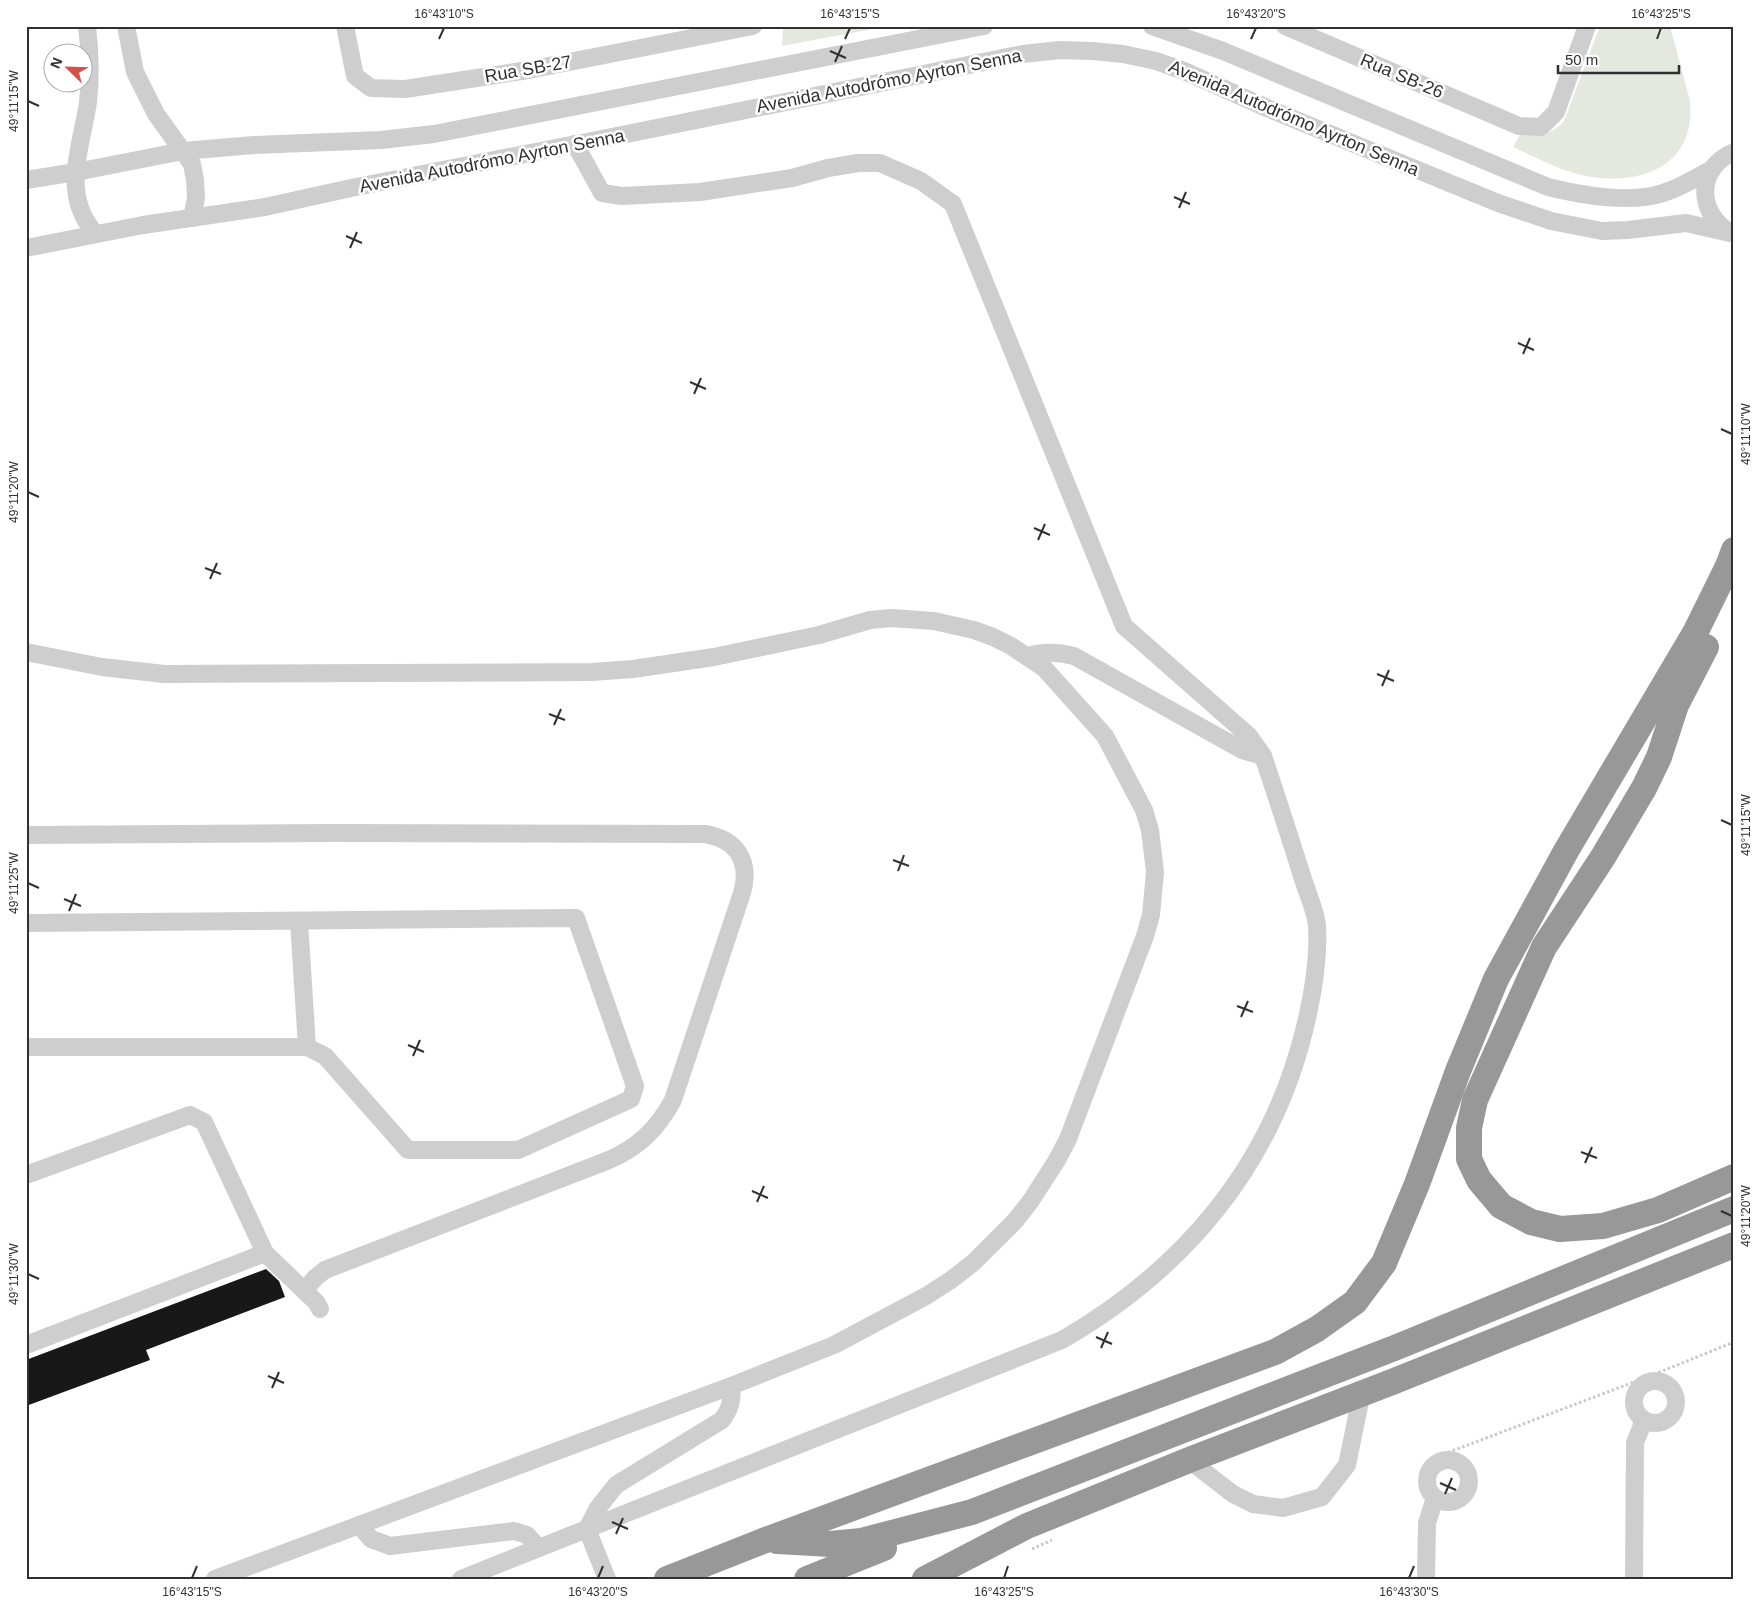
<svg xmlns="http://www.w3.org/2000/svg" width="1760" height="1605" font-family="Helvetica,sans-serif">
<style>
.green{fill:#e3e9de}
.building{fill:#181818}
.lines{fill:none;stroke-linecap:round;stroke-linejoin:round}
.path{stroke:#c8c8c8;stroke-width:3;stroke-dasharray:2.5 2.5;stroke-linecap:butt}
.minor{stroke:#cecece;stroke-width:18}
.highway{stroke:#989898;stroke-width:26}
.ticks{fill:none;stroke:#313131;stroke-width:2}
.labels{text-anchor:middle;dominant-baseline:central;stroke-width:5;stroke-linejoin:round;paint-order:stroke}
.street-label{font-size:18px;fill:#313131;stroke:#fff}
.neatline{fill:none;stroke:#313131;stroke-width:2}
.ticks-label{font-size:12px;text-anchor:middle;fill:#313131}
</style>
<rect width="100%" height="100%" fill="#fff"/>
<g class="green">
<polygon points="788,26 888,26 782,46 783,29"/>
<path d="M1600 26H1670L1690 101C1697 172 1630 189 1574 173 1553 167 1533 156 1513 147L1521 133C1538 138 1552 135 1564 121Z"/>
</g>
<polygon class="building" points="266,1269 279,1281 285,1297 146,1350 150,1360 26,1406 26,1360"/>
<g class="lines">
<g class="path">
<polyline points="1431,1468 1436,1457 1650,1376 1734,1342"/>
<polyline points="1032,1549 1052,1540"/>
</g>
<g class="minor">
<path d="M87 26C90 51 91 77 88 102 83 138 66 181 83 215 86 222 91 228 95 234"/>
<polyline points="126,26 135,72 156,114 192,164 195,180 196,198 192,218"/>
<polyline points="345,26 355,76 371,88 405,89 528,70 753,26"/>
<path d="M1152 26 1223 51 1548 187C1580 195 1631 204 1663 193 1680 188 1696 178 1712 169"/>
<polyline points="1285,26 1519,126 1541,127 1556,112 1587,26"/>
<polyline points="26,180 76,172 183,151 254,145 381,140 434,134 984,26"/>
<path d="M1729 232C1696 211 1697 167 1734 152"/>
<polyline points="26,248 143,225 265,207 351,188 607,138 1023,54 1060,50 1092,51 1123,54 1156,61 1184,71 1267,108 1498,203 1551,221 1602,231 1628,230 1686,223 1730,233"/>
<polyline points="26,652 102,667 164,674 592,672 633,669 714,657 819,635 870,620 891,618 934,621 974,630 993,637 1011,646 1044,668 1105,736 1144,810 1150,830 1155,872 1151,915 1145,936 1068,1139 1057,1160 1030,1202 1015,1221 974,1262 951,1280 926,1296 834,1345 731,1386 215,1579"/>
<path d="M1028 656C1044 651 1058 652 1074 656L1242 750 1263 756"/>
<path d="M26 835 333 833 705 834C737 839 751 862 742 893L673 1100C658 1128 639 1147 609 1160L325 1270 315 1278 304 1291"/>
<polyline points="299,921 307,1047"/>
<polyline points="26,923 576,918 635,1086 631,1099 518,1150 408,1150 325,1056 307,1047 26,1047"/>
<polyline points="26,1175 190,1115 204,1122 265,1253"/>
<polyline points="26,1345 265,1253 316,1302 320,1309"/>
<circle cx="1655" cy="1402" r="21"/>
<polyline points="1189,1460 1233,1494 1253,1504 1283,1508 1322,1497 1347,1465 1362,1392"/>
<circle cx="1448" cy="1481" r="21"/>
<polyline points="359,1525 371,1539 390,1546 514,1531 527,1535 539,1548"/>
<path d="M461 1579 1062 1340C1183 1270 1270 1168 1304 1031 1312 999 1319 959 1317 926 1316 912 1307 892 1303 879 1290 838 1277 797 1263 756L1249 736 1124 626 953 204 921 181 880 163H858L828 168 792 178 700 192 622 196 602 193 575 144"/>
<path d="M607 1579 587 1529 598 1508 616 1485 722 1420C730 1409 733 1400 731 1386"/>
<polyline points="1426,1579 1427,1523 1435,1498"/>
<polyline points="1634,1579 1635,1443 1644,1420"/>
</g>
<g class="highway">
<polyline points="1706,647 1676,705 1659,757 1644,788 1603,857 1544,947 1475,1100 1469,1128 1469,1159 1479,1180 1501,1206 1531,1222 1560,1229 1603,1226 1658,1210 1734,1177"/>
<polyline points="777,1541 830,1544 861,1541 972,1512 1397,1347 1734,1209"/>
<polyline points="667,1579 763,1541 1275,1352 1317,1329 1355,1302 1384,1263 1417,1184 1458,1071 1496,979 1566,851 1696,631 1728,566 1734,550"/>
<polyline points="807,1579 884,1548"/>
<polyline points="925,1579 1027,1526 1189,1460 1392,1382 1734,1245"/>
</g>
</g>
<path class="ticks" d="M439 39 444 28M845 39 850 28M1251 39 1256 28M1657 39 1661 28M830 51 846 58M835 62 842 46M28 101 39 106M1174 197 1190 204M1179 208 1186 192M346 236 362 243M350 248 357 232M1518 343 1534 350M1523 354 1530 338M690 382 706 389M694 394 701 378M1721 429 1732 434M28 492 39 497M1034 528 1050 535M1038 540 1045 524M205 568 221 574M210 579 217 563M1377 674 1394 681M1382 686 1389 670M549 714 565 720M554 725 561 709M1721 820 1732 825M893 860 909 866M898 871 904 855M28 883 39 888M64 899 81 906M69 911 76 894M1237 1006 1253 1012M1241 1017 1248 1001M408 1045 424 1052M413 1056 420 1040M1581 1152 1597 1158M1585 1163 1592 1147M752 1191 768 1198M757 1202 764 1186M1721 1211 1732 1216M28 1274 39 1279M1096 1337 1112 1344M1101 1348 1108 1332M268 1376 284 1383M272 1388 279 1372M1440 1483 1456 1490M1445 1494 1452 1478M612 1522 628 1529M616 1534 623 1518M192 1578 197 1566M598 1578 603 1566M1004 1578 1008 1566M1409 1578 1414 1566"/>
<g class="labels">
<g class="street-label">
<text transform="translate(528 69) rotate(-10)">Rua SB-27</text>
<text transform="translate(1402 76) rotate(23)">Rua SB-26</text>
<text transform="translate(889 81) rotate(-11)">Avenida Autodrómo Ayrton Senna</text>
<text transform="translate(1294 118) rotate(23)">Avenida Autodrómo Ayrton Senna</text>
<text transform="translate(492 161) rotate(-11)">Avenida Autodrómo Ayrton Senna</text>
</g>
</g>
<rect width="1760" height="1605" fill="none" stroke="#ffffff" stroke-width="55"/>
<g transform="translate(68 68) rotate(293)"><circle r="24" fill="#ffffff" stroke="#adadad"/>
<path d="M0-4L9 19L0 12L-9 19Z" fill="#d45148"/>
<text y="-8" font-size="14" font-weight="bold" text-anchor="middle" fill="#313131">N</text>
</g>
<path d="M1558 65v8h121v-8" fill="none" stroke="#313131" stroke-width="2.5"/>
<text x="1565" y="65" font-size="15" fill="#313131" stroke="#ffffff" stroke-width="4" paint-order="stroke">50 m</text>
<rect x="28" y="28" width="1704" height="1550" class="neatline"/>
<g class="ticks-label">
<text x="444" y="18">16°43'10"S</text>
<text x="850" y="18">16°43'15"S</text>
<text x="1256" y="18">16°43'20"S</text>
<text x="1661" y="18">16°43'25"S</text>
<text transform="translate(14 101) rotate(-90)" y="4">49°11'15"W</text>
<text transform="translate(1746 434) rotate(-90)" y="4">49°11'10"W</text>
<text transform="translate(14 492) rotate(-90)" y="4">49°11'20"W</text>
<text transform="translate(1746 825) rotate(-90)" y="4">49°11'15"W</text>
<text transform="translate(14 883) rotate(-90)" y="4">49°11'25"W</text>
<text transform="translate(1746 1216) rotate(-90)" y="4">49°11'20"W</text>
<text transform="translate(14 1274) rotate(-90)" y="4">49°11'30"W</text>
<text x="192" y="1596">16°43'15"S</text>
<text x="598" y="1596">16°43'20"S</text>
<text x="1004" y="1596">16°43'25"S</text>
<text x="1409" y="1596">16°43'30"S</text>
</g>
</svg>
